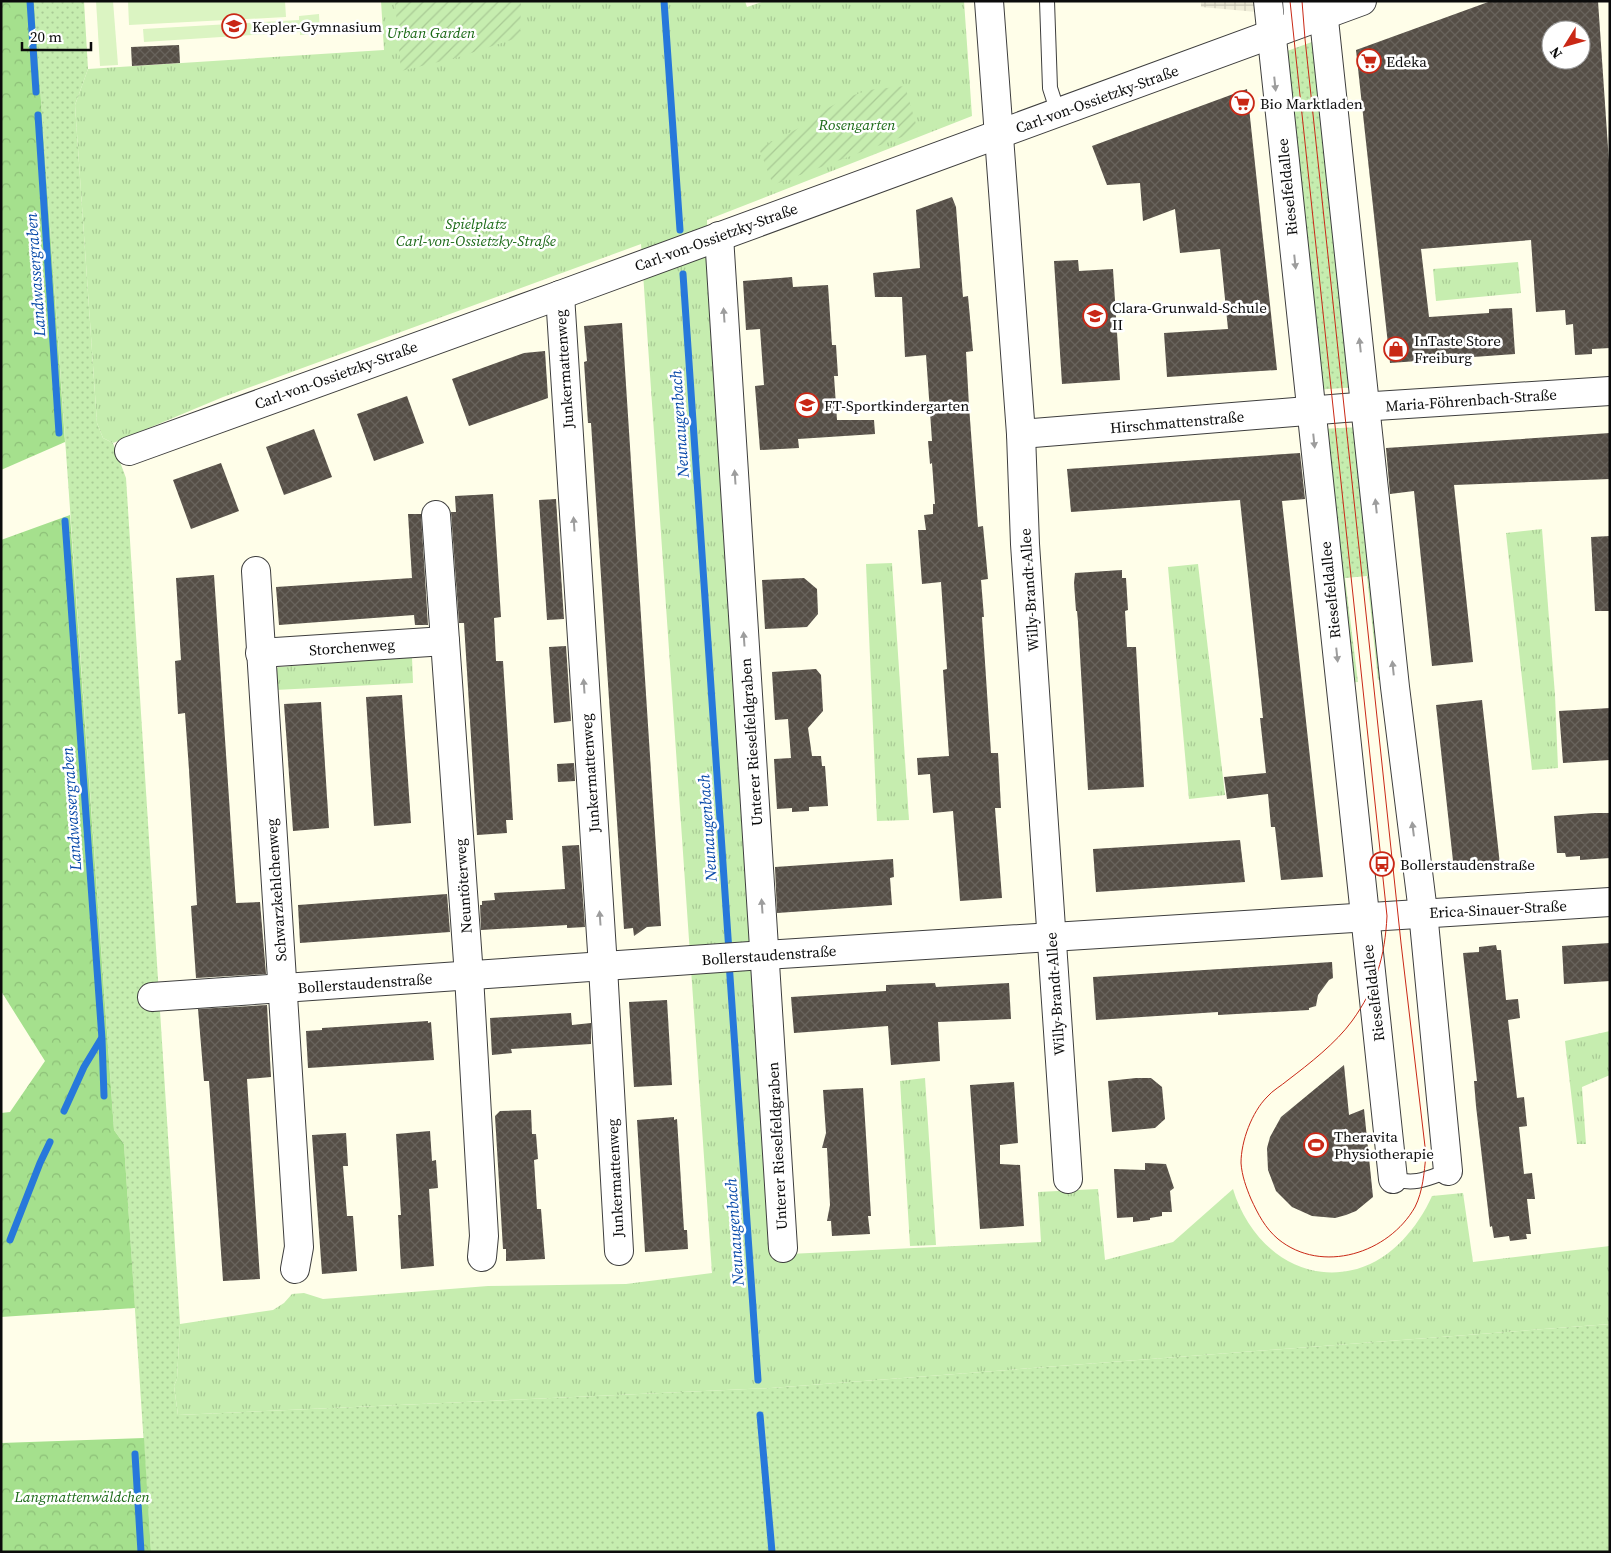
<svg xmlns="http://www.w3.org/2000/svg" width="1611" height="1553" font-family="'Source Serif 4',serif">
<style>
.grass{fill:url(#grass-dots)}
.forest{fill:url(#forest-crowns)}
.park{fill:url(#park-tufts)}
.garden{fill:url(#garden-furrows)}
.pitch{fill:#dbf4c2}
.plaza{fill:url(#plaza-grid)}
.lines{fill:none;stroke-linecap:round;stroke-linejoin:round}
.stream{stroke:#2778db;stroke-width:7}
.building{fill:url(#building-cross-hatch);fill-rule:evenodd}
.lane-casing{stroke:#3e3e3e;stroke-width:16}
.street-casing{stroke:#3e3e3e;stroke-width:30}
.lane{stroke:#fff;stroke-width:14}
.street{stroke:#fff;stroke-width:28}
.tram{stroke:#c92816;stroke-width:1}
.oneway{fill:#9d9d9d}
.labels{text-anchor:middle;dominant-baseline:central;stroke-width:5;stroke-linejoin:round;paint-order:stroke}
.poi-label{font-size:15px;fill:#0b0b0b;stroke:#fff;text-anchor:start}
.park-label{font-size:15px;font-style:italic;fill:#1a6916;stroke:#fff}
.street-label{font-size:15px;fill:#0b0b0b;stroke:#fff}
.water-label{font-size:16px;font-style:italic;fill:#094aa9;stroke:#fff}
</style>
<defs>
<pattern id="grass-dots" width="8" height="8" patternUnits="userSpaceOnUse" patternTransform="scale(1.25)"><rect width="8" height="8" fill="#c6edaf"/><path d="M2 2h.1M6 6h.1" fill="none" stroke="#a9ca95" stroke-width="1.8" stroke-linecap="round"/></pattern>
<pattern id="forest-crowns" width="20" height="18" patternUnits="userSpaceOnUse" patternTransform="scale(1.25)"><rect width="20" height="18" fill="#a5e08d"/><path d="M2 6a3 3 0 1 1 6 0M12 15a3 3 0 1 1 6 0" fill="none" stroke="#8dbf78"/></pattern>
<pattern id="park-tufts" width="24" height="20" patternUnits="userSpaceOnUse" patternTransform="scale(1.25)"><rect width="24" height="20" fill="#c6edaf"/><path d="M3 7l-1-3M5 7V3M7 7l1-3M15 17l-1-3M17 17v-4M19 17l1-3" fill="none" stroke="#a9ca95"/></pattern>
<pattern id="garden-furrows" width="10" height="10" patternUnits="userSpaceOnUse" patternTransform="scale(1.25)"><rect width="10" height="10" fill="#c6edaf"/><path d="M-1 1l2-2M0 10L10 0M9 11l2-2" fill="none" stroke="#a9ca95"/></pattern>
<pattern id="plaza-grid" width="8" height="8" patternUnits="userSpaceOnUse" patternTransform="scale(1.25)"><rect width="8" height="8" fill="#efedd8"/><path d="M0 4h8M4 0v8" fill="none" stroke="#cccab8"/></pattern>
<pattern id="building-cross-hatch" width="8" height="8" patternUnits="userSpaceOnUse" patternTransform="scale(1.25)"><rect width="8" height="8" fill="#554e46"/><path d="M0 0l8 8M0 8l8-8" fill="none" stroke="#68635c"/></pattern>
</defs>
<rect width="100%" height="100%" fill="#fffee9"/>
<g class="grass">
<polygon points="34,1 84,1 88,69 75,105 97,423 103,438 113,443 126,478 180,1324 177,1379 174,1386 178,1415 771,1388 1610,1324 1610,1552 151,1552 124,1144 114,1130"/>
<polygon points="1320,39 1357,387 1315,390 1279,54"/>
<polygon points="1361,427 1388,679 1378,680 1367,576 1345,578 1358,682 1347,683 1320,429"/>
</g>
<g class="forest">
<polygon points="1,1 34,1 65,442 1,470"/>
<polygon points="70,515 114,1130 124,1144 135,1308 1,1317 1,1113 10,1112 45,1061 1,991 1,540"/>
<polygon points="144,1438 151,1552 1,1552 1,1443"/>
</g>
<g class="park">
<path d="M381 1H745L747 7 765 1H964L972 116 707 220 708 274 789 1254 1041 1242 1038 1192 1098 1189 1105 1260 1173 1242 1233 1189C1249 1243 1298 1285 1357 1269 1392 1259 1418 1227 1432 1196L1463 1193 1473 1262 1610 1246V1324L771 1388 178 1415 174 1386 177 1379 180 1324 273 1310 284 1303 292 1294 304 1293 323 1299 488 1286 626 1284 712 1273 641 244 223 397 113 443 103 438 97 423 75 105 88 69 384 50Z"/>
<polygon points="1518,262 1521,293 1436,301 1433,269"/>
<polygon points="1542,529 1555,695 1558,768 1532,770 1506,533"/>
<polygon points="892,563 909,820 877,821 866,564"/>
<polygon points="1198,564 1225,795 1189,799 1168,567"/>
<polygon points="412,657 413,683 275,690 274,673 278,667"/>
<polygon points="1610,1031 1610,1075 1582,1087 1586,1144 1577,1144 1565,1041"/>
<polygon points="925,1078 936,1245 910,1246 900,1081"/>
</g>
<g class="garden">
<polygon points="395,1 521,1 520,37 459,57 401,71"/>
<polygon points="905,86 918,131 773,185 759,148 799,128 828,108 848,97 869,90"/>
</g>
<g class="pitch">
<polygon points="96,1 113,1 118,65 100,66"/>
<polygon points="128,1 285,1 286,17 129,25"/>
<polygon points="319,14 320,34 300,35 300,32 144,42 143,29 299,20 299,16"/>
</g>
<polygon class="plaza" points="1201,1 1268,1 1268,13 1201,7"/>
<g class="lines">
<g class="stream">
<polyline points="30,1 36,92"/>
<polyline points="664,1 680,230"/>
<polyline points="38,115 59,433"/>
<polyline points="683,274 729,952"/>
<polyline points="65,521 102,1039 104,1096"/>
<polyline points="729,962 758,1380"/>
<polyline points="64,1111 84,1067 101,1039"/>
<polyline points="10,1240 40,1163 50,1142"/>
<polyline points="760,1415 772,1552"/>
<polyline points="135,1454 141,1552"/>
</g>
</g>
<g class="building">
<path d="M1491 1H1598L1610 177V348L1592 349V354L1575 355 1573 324 1566 325 1565 310 1536 312 1531 240 1421 249 1429 317 1489 313V309L1512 308 1515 354 1390 363 1356 50ZM1551 30H1581V60H1551Z"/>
<polygon points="179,45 180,63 132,66 131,47"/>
<polygon points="1247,89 1277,370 1167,377 1164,333 1228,329 1220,249 1180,253 1175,209 1143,221 1140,183 1107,185 1092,146"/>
<polygon points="952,197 956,207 963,297 968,296 973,351 966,352 969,406 978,527 983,526 988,579 981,580 984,617 982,617 991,753 998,753 1001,808 995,808 1002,898 960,901 953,811 933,813 930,774 918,775 917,758 949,756 943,670 947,669 941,582 922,584 918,530 926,530 924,515 933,514 933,504 935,504 932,463 930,464 928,441 932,441 926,355 905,357 902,297 875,297 873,273 920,268 916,210"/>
<polygon points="1078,260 1079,271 1113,269 1120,380 1062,384 1054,261"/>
<polygon points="792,277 793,287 828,285 832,345 836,345 838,376 834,376 837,420 874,420 875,434 798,439 799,448 760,450 755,386 764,385 760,329 746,330 743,281"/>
<polygon points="622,323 661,926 647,927 634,936 633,928 624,929 591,423 588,423 584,362 587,361 584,326"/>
<polygon points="545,351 548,398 469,426 452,379 524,353"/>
<polygon points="407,396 424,443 374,461 357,414"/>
<polygon points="314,429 332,477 284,495 266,447"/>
<polygon points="1610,433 1610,479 1454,485 1473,662 1432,666 1414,491 1390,494 1386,448"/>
<polygon points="1300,453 1305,499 1282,501 1323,877 1281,880 1275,827 1271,827 1268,794 1227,799 1224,777 1266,773 1260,718 1263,718 1240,500 1071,512 1067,469"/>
<polygon points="221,463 239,511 191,529 173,480"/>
<polygon points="493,494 501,617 494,618 496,661 503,661 513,820 506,820 507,833 477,835 464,623 459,623 451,512 456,512 455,496"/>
<polygon points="556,499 564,619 547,620 539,500"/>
<polygon points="408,514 421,514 428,625 415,625 414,615 279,625 276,587 412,578"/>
<polygon points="1610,536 1610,611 1595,611 1591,537"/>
<polygon points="1122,570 1122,578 1126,578 1128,610 1125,611 1127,647 1136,647 1144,787 1088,790 1078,622 1077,611 1076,611 1074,583 1075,573"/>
<polygon points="214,575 236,903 260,902 266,974 196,978 191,906 197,905 189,770 185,713 178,714 175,661 181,660 176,578"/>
<polygon points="804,578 817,589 818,614 807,627 765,629 762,580"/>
<polygon points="566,646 571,721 554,723 549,647"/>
<polygon points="816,669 821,675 823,711 808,728 812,756 821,756 822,766 825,766 828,806 809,807 809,811 792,812 792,808 777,809 774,759 791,758 788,719 775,720 772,672"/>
<polygon points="402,695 411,823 374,826 366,697"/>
<polygon points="1482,700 1500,865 1454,870 1436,705"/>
<polygon points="321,702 329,828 293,831 284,704"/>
<polygon points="1610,708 1610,760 1563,763 1559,711"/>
<polygon points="574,763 575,781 558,782 557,764"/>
<polygon points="1595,813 1610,813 1610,858 1580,860 1580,856 1566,857 1565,853 1557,853 1554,816"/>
<polygon points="1240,840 1245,882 1096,892 1093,849"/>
<polygon points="579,845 585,927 567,928 567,925 481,930 480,905 482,905 482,901 495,900 494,893 565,889 562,846"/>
<polygon points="893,859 894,877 890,878 892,905 777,913 775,867"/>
<polygon points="447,894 450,932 300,943 298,905"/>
<polygon points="1610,943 1610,981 1564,984 1562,946"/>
<polygon points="1496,945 1497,950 1501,950 1506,1000 1518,999 1520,1018 1508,1020 1517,1098 1524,1097 1527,1126 1519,1127 1524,1174 1532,1173 1535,1199 1527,1199 1531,1234 1526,1234 1527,1239 1510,1241 1509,1236 1494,1238 1492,1226 1490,1227 1476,1106 1474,1081 1477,1081 1463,953 1479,952 1479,947"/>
<polygon points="1332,962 1333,978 1329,980 1318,995 1316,1006 1309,1008 1309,1010 1218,1015 1218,1012 1096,1020 1093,977"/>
<polygon points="935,983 936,987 1009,983 1011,1019 938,1022 940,1061 891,1065 888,1026 794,1033 791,997 886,991 886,985"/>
<polygon points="667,1000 672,1085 634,1087 629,1002"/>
<polygon points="267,1005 271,1077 247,1079 260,1279 223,1281 209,1081 204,1081 198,1009"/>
<polygon points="571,1013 572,1025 591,1023 591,1044 511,1049 512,1053 492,1055 490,1018"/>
<polygon points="428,1021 428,1023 431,1022 434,1060 308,1068 306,1031 322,1030 322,1028"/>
<polygon points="1344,1065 1349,1115 1364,1109 1373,1197 1356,1211 1346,1215 1335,1218 1312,1216 1292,1207 1276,1191 1268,1170 1267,1148 1270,1137 1281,1117"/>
<polygon points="1136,1078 1151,1078 1162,1087 1165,1119 1155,1128 1112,1132 1108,1081"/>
<polygon points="1014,1082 1018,1143 1000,1145 1000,1164 1020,1165 1024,1226 980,1229 970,1085"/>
<polygon points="863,1088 871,1216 868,1216 870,1234 832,1236 831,1221 827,1221 830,1205 827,1148 822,1148 826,1133 823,1090"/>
<polygon points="531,1110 532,1134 536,1134 538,1159 534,1160 537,1209 541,1209 545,1259 506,1261 506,1249 503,1249 495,1116 500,1111"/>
<polygon points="674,1117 674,1120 677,1119 684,1230 687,1230 688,1249 645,1252 637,1120"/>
<polygon points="430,1131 432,1161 436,1160 438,1188 429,1189 434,1266 401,1269 398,1215 401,1215 396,1134"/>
<polygon points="346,1133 348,1166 343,1166 347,1216 353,1216 357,1271 322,1274 312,1135"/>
<polygon points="1145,1163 1166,1164 1174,1188 1170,1191 1172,1212 1162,1212 1162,1216 1150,1218 1150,1220 1133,1222 1133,1217 1117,1218 1114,1169 1145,1170"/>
</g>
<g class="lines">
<g class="lane-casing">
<g id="lane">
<polyline points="1047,1 1050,88 1058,113"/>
<polyline points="1290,1 1292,27"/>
<polyline points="1302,1 1304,23"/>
<path d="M1393 1179C1416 1185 1426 1179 1448 1171"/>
</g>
</g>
<g class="street-casing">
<g id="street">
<polyline points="989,1 1021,434 1025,544 1068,1179"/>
<polyline points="1268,1 1393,1179"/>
<polyline points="1322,1 1395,687 1423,912 1448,1171"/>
<polyline points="719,236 783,1248"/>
<polyline points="560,295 603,967 619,1251"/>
<polyline points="1021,434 1344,408 1610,391"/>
<polyline points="129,451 560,295 1362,1"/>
<polyline points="436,515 469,976 484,1236 482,1257"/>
<polyline points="256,571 299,1247 295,1269"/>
<polyline points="260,653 445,641"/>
<polyline points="152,997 765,955 1610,902"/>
</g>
</g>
<use href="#lane" class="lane"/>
<use href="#street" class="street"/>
<path class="tram" d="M1290 1 1387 916C1385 956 1376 988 1352 1021 1336 1043 1309 1064 1288 1080 1281 1086 1273 1090 1267 1097 1252 1112 1241 1141 1241 1163 1242 1176 1246 1187 1251 1199 1258 1214 1265 1228 1278 1239 1322 1275 1389 1253 1415 1207 1423 1191 1424 1173 1426 1155L1401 943 1305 39 1302 1"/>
</g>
<defs><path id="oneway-solid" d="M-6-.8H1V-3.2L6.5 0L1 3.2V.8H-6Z" transform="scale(1.25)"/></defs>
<g class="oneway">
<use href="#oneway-solid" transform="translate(1275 84) rotate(84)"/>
<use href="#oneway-solid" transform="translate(1295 262) rotate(84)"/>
<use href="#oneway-solid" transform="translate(724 315) rotate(-94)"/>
<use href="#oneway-solid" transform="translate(1360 345) rotate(-96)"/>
<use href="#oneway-solid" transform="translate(1314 441) rotate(84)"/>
<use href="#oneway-solid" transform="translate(735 477) rotate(-94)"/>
<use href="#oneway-solid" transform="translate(1376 506) rotate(-96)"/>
<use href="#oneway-solid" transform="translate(574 524) rotate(-94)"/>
<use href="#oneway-solid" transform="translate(744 639) rotate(-94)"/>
<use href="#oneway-solid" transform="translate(1337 655) rotate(84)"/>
<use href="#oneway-solid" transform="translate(1393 668) rotate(-96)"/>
<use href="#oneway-solid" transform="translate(584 686) rotate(-94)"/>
<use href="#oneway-solid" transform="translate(1413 829) rotate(-97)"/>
<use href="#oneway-solid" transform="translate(762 906) rotate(-94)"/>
<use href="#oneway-solid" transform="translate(600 918) rotate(-94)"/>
</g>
<defs>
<g id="school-ring" transform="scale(1.25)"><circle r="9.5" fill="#fff" stroke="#c92816" stroke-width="1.5"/><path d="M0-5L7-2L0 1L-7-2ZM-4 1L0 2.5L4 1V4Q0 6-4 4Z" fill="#c92816"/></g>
<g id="supermarket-ring" transform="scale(1.25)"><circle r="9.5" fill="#fff" stroke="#c92816" stroke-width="1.5"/><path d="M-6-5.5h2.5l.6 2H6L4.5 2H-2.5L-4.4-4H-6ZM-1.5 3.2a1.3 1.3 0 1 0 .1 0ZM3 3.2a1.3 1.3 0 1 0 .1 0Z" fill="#c92816"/></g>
<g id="shop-ring" transform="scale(1.25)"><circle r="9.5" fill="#fff" stroke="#c92816" stroke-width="1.5"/><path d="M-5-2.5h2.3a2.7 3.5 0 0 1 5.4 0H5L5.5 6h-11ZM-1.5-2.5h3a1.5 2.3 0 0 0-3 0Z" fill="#c92816"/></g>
<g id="bus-ring" transform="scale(1.25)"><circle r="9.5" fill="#fff" stroke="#c92816" stroke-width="1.5"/><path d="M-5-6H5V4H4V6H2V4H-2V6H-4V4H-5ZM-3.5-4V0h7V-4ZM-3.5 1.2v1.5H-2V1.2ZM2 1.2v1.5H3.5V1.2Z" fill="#c92816"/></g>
<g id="stadium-ring" transform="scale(1.25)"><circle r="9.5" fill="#fff" stroke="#c92816" stroke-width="1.5"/><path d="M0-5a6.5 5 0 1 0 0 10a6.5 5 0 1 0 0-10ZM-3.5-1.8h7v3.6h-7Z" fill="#c92816"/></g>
</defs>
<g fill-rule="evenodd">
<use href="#school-ring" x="234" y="26"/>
<use href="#supermarket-ring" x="1369" y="61"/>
<use href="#supermarket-ring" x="1242" y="103"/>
<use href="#school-ring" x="1095" y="316"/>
<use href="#shop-ring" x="1396" y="349"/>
<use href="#school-ring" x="807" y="405"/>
<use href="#bus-ring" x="1382" y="864"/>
<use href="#stadium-ring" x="1316" y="1145"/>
</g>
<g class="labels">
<g class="poi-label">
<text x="252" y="26">Kepler-Gymnasium</text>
<text x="1386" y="61">Edeka</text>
<text x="1260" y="103">Bio Marktladen</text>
<text x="1112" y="307">Clara-Grunwald-Schule<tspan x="1112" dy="17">II</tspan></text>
<text x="1414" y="340">InTaste Store<tspan x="1414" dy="17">Freiburg</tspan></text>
<text x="824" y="405">FT-Sportkindergarten</text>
<text x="1400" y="864">Bollerstaudenstraße</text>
<text x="1334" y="1136">Theravita<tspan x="1334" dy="17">Physiotherapie</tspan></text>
</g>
<g class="park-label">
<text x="431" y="32">Urban Garden</text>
<text x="857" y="124">Rosengarten</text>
<text x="476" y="223">Spielplatz<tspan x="476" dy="17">Carl-von-Ossietzky-Straße</tspan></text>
<text x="82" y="1496">Langmattenwäldchen</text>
</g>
<g class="street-label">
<text transform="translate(1097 99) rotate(-20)">Carl-von-Ossietzky-Straße</text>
<text transform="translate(1287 187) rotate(-96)">Rieselfeldallee</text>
<text transform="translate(716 237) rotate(-20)">Carl-von-Ossietzky-Straße</text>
<text transform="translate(564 369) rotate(-94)">Junkermattenweg</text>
<text transform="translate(336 375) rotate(-20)">Carl-von-Ossietzky-Straße</text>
<text transform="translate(1471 400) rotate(-4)">Maria-Föhrenbach-Straße</text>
<text transform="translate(1177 422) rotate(-5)">Hirschmattenstraße</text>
<text transform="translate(1029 590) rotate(-94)">Willy-Brandt-Allee</text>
<text transform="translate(1330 590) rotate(-96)">Rieselfeldallee</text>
<text transform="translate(352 647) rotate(-4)">Storchenweg</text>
<text transform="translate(751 742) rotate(-94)">Unterer Rieselfeldgraben</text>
<text transform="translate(590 773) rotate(-94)">Junkermattenweg</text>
<text transform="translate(463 886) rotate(-94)">Neuntöterweg</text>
<text transform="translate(276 890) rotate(-94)">Schwarzkehlchenweg</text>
<text transform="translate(1498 909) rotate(-3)">Erica-Sinauer-Straße</text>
<text transform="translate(769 955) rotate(-4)">Bollerstaudenstraße</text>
<text transform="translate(365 983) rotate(-4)">Bollerstaudenstraße</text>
<text transform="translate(1373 993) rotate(-97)">Rieselfeldallee</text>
<text transform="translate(1055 994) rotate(-94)">Willy-Brandt-Allee</text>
<text transform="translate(777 1146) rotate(-93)">Unterer Rieselfeldgraben</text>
<text transform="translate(615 1178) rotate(-93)">Junkermattenweg</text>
</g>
<g class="water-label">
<text transform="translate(35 275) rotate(-94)">Landwassergraben</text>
<text transform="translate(679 424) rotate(-94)">Neunaugenbach</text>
<text transform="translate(71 809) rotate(-94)">Landwassergraben</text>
<text transform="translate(707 828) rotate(-94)">Neunaugenbach</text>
<text transform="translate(734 1232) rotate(-94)">Neunaugenbach</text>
</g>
</g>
<rect width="1611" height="1553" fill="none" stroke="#0b0b0b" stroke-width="5"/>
<g transform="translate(1566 45) rotate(233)"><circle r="24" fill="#ffffff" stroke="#9d9d9d"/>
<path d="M0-4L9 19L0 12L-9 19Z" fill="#c92816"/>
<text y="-8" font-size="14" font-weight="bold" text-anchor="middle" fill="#0b0b0b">N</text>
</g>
<path d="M22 42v8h69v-8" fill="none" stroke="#0b0b0b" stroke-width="2.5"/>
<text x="30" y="42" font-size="15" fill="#0b0b0b" stroke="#ffffff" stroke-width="4" paint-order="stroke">20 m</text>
</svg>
